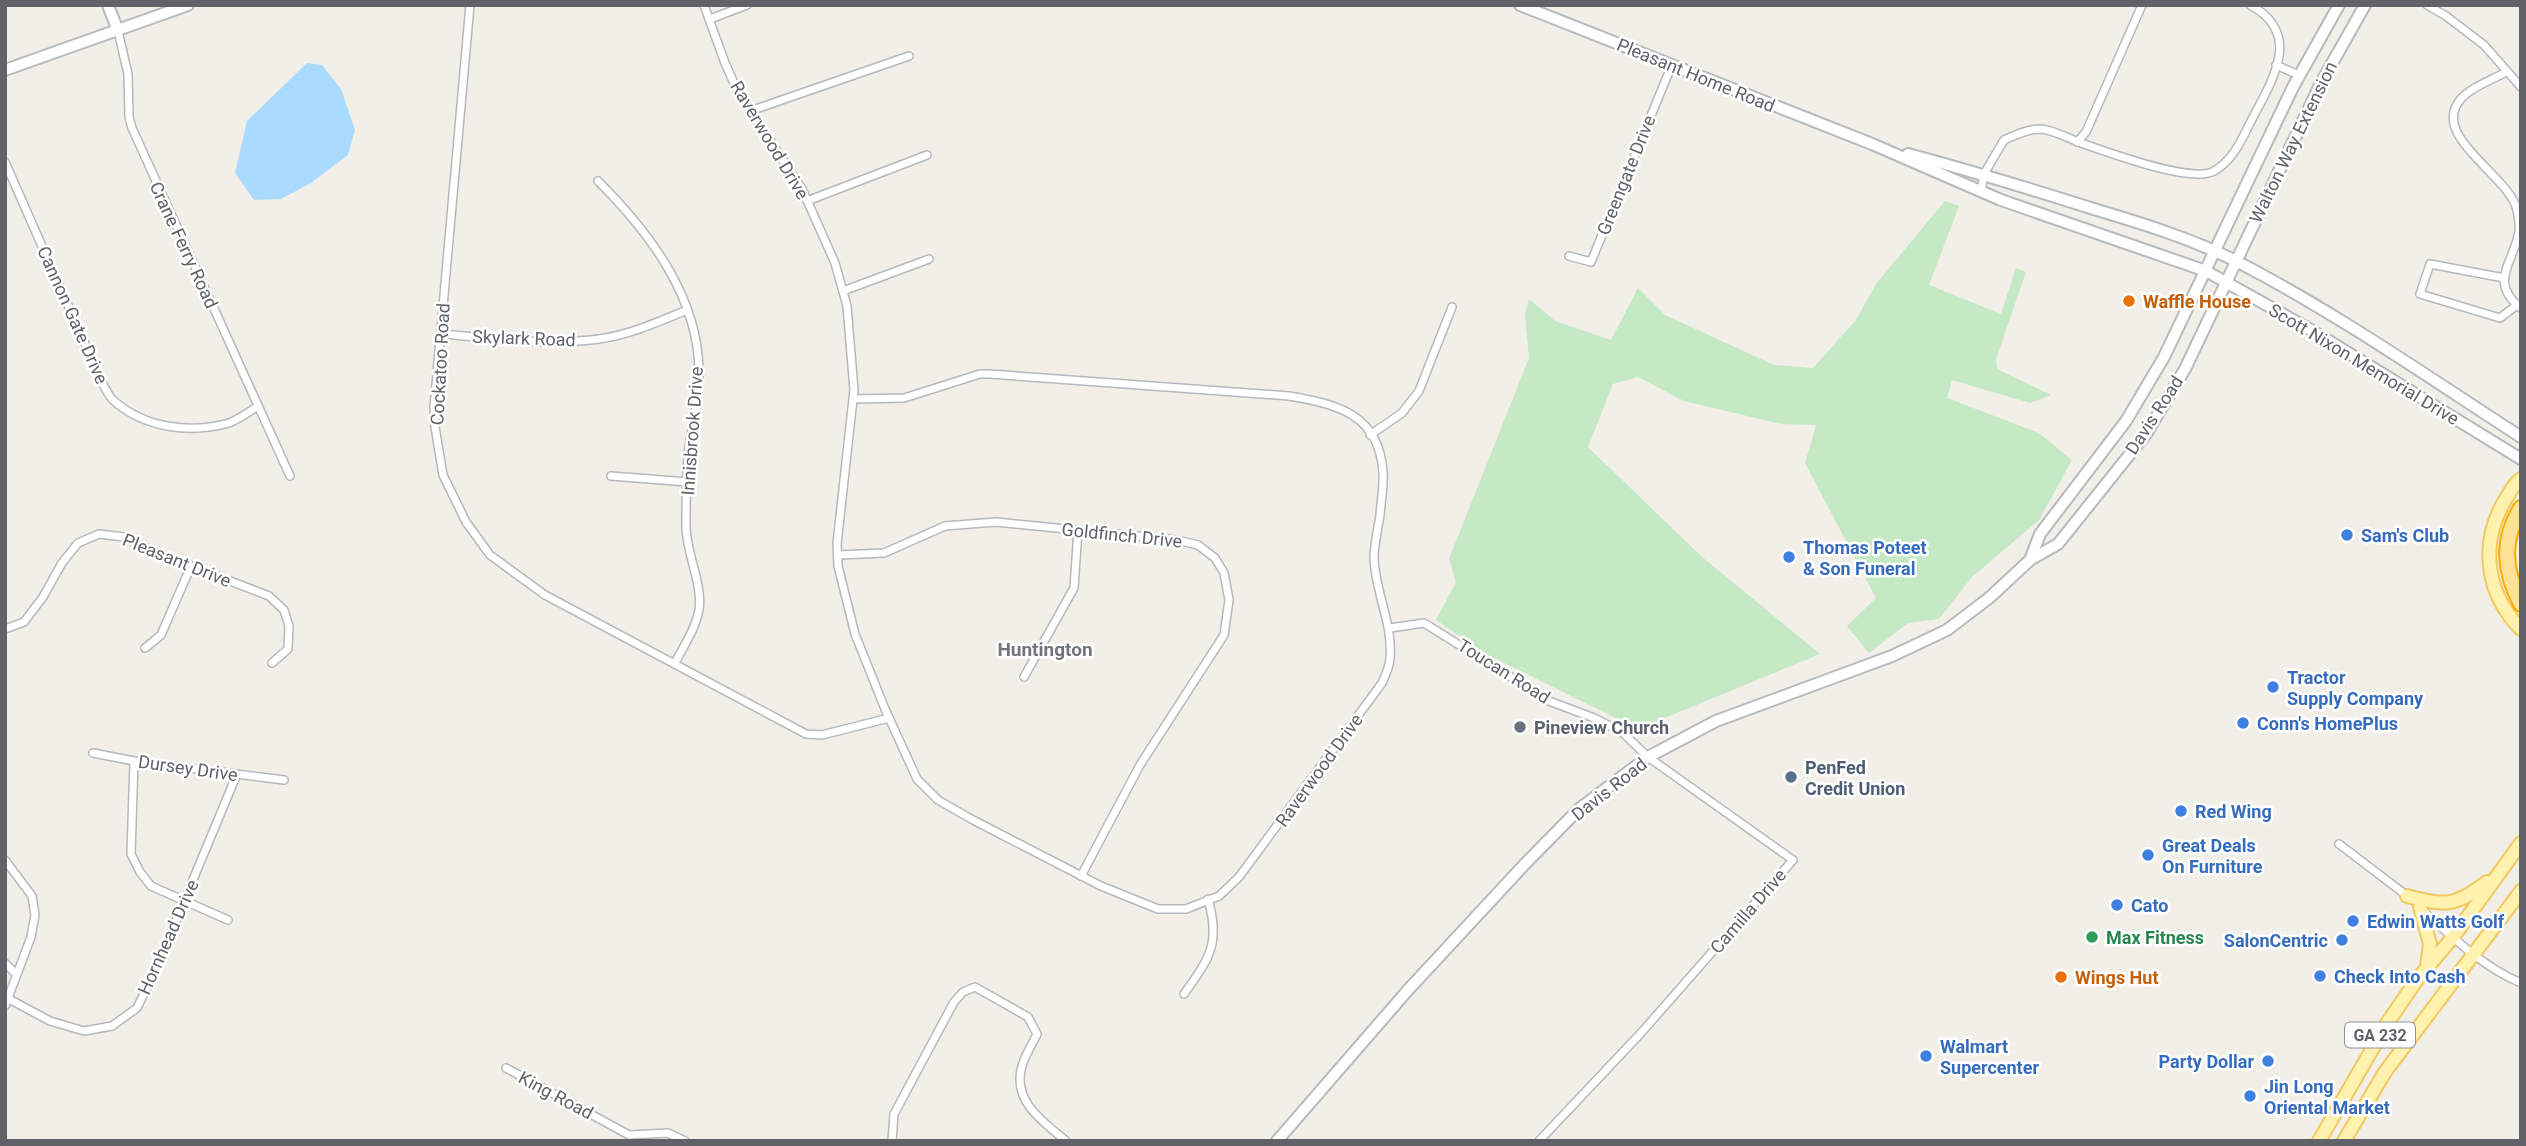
<svg xmlns="http://www.w3.org/2000/svg" width="2526" height="1146" font-family="Roboto,sans-serif">
<style>
.green{fill:#c5e8c5}
.water{fill:#aadaff}
.lines{fill:none;stroke-linecap:round;stroke-linejoin:round}
.street-casing{stroke:#b5b8bc;stroke-width:10}
.secondary-casing{stroke:#b6babf;stroke-width:14}
.primary-casing{stroke:#f2c960;stroke-width:16}
.highway-casing{stroke:#f9ab00;stroke-width:18}
.street{stroke:#fff;stroke-width:7}
.secondary{stroke:#fff;stroke-width:10}
.primary{stroke:#fff2af;stroke-width:12}
.highway{stroke:#fde293;stroke-width:14}
.food-dot{fill:#e8710a;stroke:#fff;stroke-width:2.5}
.shop-dot{fill:#3f7fe0;stroke:#fff;stroke-width:2.5}
.worship-dot{fill:#6b7280;stroke:#fff;stroke-width:2.5}
.service-dot{fill:#5c6f8a;stroke:#fff;stroke-width:2.5}
.leisure-dot{fill:#2e9e5b;stroke:#fff;stroke-width:2.5}
.labels{text-anchor:middle;dominant-baseline:central;stroke-width:5;stroke-linejoin:round;paint-order:stroke}
.shield{fill:#fff;stroke:#8f9295;stroke-width:2}
.shield-label{font-size:16px;font-weight:bold;fill:#5f6368}
.street-label{font-size:18px;fill:#5f6368;stroke:#fff}
.food-label{font-size:18px;font-weight:bold;fill:#c56008;stroke:#fff;text-anchor:start}
.shop-label{font-size:18px;font-weight:bold;fill:#366cbe;stroke:#fff;text-anchor:start}
.worship-label{font-size:18px;font-weight:bold;fill:#5b616d;stroke:#fff;text-anchor:start}
.service-label{font-size:18px;font-weight:bold;fill:#4e5e75;stroke:#fff;text-anchor:start}
.leisure-label{font-size:18px;font-weight:bold;fill:#27864d;stroke:#fff;text-anchor:start}
.neighbourhood-label{font-size:19px;font-weight:bold;fill:#70757a;stroke:#fff}
</style>
<rect width="100%" height="100%" fill="#f1efe8"/>
<polygon class="green" points="1945,201 1959,206 1929,285 2001,314 2016,268 2026,272 1996,359 1997,369 2051,395 2030,403 1952,380 1947,398 2039,433 2072,460 2039,520 1972,577 1939,619 1908,623 1869,653 1847,626 1876,598 1805,463 1816,425 1781,424 1684,401 1638,377 1613,384 1588,447 1702,557 1820,654 1638,729 1488,655 1436,620 1456,582 1449,559 1529,358 1525,314 1529,299 1555,321 1611,340 1638,288 1665,315 1774,365 1813,368 1856,320 1876,284"/>
<polygon class="water" points="307,63 322,65 341,89 355,130 348,155 311,183 281,199 254,200 235,173 247,121"/>
<g class="lines">
<g class="street-casing">
<g id="street">
<polyline points="470,5 434,407 435,427 443,475 466,522 490,555 545,595 806,734 822,735 889,718"/>
<path d="M704 5 725 63 738 92 802 189 835 263 847 306 854 390 837 544 838 566 855 634 885 709 917 779 938 800 973 820 1101 886 1158 909H1186L1219 896 1239 877 1382 683C1385 676 1390 666 1390 658 1393 623 1375 592 1374 558 1374 544 1378 529 1380 515 1381 501 1384 486 1383 472 1379 414 1337 404 1289 396L990 374H980L904 398 854 399"/>
<polyline points="2427,5 2446,16 2484,45 2521,87"/>
<polyline points="710,19 747,5"/>
<polyline points="118,31 128,74 129,117 132,128 290,476"/>
<polyline points="2276,65 2299,75"/>
<path d="M2506 72C2492 80 2471 87 2460 100 2430 137 2510 176 2517 210 2518 216 2520 225 2519 231 2515 261 2487 282 2521 308"/>
<polyline points="750,111 909,56"/>
<polyline points="2077,142 2086,132 2142,5"/>
<path d="M5 162 100 378C104 386 108 396 114 401 145 428 190 434 229 423 239 419 249 412 258 406"/>
<path d="M598 181C649 232 699 297 699 373 699 398 693 422 689 447 686 472 686 501 686 526 686 553 703 584 699 610 696 628 683 647 675 663"/>
<path d="M1981 191 1984 174 2004 140C2015 135 2028 129 2040 129 2055 130 2067 138 2081 143 2107 152 2192 184 2214 171 2232 161 2240 143 2249 125 2260 103 2275 80 2279 56 2283 33 2270 15 2250 5"/>
<polyline points="807,201 927,155"/>
<polyline points="1569,256 1591,262 1671,67"/>
<polyline points="2504,278 2430,264 2420,294 2500,318 2517,305"/>
<polyline points="843,291 929,259"/>
<path d="M441 334C493 338 547 346 599 339 629 335 658 322 687 310"/>
<polyline points="1370,435 1402,413 1419,391 1452,307"/>
<polyline points="611,476 688,482"/>
<polyline points="838,555 884,553 945,526 996,522 1177,540 1198,545 1215,558 1224,573 1229,600 1224,635 1140,765 1081,876"/>
<polyline points="1390,628 1424,623 1549,701 1594,718 1622,732 1648,757 1793,860 1641,1033 1539,1141"/>
<polyline points="5,629 24,622 43,597 62,563 78,543 99,534 124,537 155,552 269,596 284,610 289,626 288,649 272,663"/>
<polyline points="145,648 161,635 191,566"/>
<polyline points="1024,677 1074,588 1078,530"/>
<polyline points="93,753 134,761 284,780"/>
<polyline points="134,761 131,854 140,872 151,886 228,920"/>
<polyline points="2339,844 2410,898"/>
<polyline points="5,860 32,896 35,915 31,937 5,1006"/>
<path d="M2421 909C2453 937 2481 966 2521 983"/>
<polyline points="5,963 16,974"/>
<path d="M1184 994C1209 959 1221 944 1208 899"/>
<polyline points="9,999 50,1021 84,1031 112,1026 137,1008 155,971 237,774"/>
<polyline points="506,1068 629,1135 668,1133 685,1141"/>
<path d="M892 1141 894 1114 954 1002 963 992 975 987 1028 1017 1037 1034C1032 1045 1023 1058 1021 1070 1014 1103 1044 1122 1066 1141"/>
</g>
</g>
<g class="secondary-casing">
<g id="secondary">
<polyline points="108,5 118,31"/>
<polyline points="1520,5 1872,144 2001,200 2206,271 2311,330 2521,459"/>
<polyline points="5,70 188,5"/>
<path d="M1908 154C1972 171 2034 190 2097 210 2144 224 2192 239 2236 261 2335 312 2428 377 2521 437"/>
<polyline points="2030,560 2040,534 2126,421 2164,357 2293,87 2339,5"/>
<polyline points="1277,1141 1408,990 1524,865 1579,809 1648,757 1716,721 1892,656 1947,630 1989,598 2030,560 2058,544 2146,434 2185,369 2321,83 2365,5"/>
</g>
</g>
<g class="primary-casing">
<g id="primary">
<path d="M2521 479C2513 484 2510 493 2505 500 2479 544 2486 594 2521 629"/>
<path d="M2407 896C2446 906 2454 907 2487 882"/>
<polyline points="2420,907 2430,944 2427,967"/>
<polyline points="2319,1141 2388,1022 2416,981 2453,937 2521,843"/>
<polyline points="2344,1141 2385,1072 2521,891"/>
</g>
</g>
<g class="highway-casing">
<path id="highway" d="M2521 508C2501 540 2504 571 2521 604"/>
</g>
<use href="#street" class="street"/>
<use href="#secondary" class="secondary"/>
<use href="#primary" class="primary"/>
<use href="#highway" class="highway"/>
</g>
<g class="food-dot">
<circle cx="2129" cy="301" r="7"/>
<circle cx="2061" cy="977" r="7"/>
</g>
<g class="shop-dot">
<circle cx="2347" cy="535" r="7"/>
<circle cx="1789" cy="557" r="7"/>
<circle cx="2273" cy="687" r="7"/>
<circle cx="2243" cy="723" r="7"/>
<circle cx="2181" cy="811" r="7"/>
<circle cx="2148" cy="855" r="7"/>
<circle cx="2117" cy="905" r="7"/>
<circle cx="2353" cy="921" r="7"/>
<circle cx="2342" cy="940" r="7"/>
<circle cx="2320" cy="976" r="7"/>
<circle cx="1926" cy="1056" r="7"/>
<circle cx="2268" cy="1061" r="7"/>
<circle cx="2250" cy="1096" r="7"/>
</g>
<circle class="worship-dot" cx="1520" cy="727" r="7"/>
<circle class="service-dot" cx="1791" cy="777" r="7"/>
<circle class="leisure-dot" cx="2092" cy="937" r="7"/>
<g class="labels">
<rect class="shield" x="2345" y="1022.5" width="70" height="25" rx="5"/>
<g class="shield-label">
<text x="2380" y="1035">GA 232</text>
</g>
<g class="street-label">
<text transform="translate(1696 75) rotate(22)">Pleasant Home Road</text>
<text transform="translate(770 140) rotate(59)">Raverwood Drive</text>
<text transform="translate(2293 142) rotate(-64)">Walton Way Extension</text>
<text transform="translate(1626 175) rotate(-68)">Greengate Drive</text>
<text transform="translate(184 245) rotate(65)">Crane Ferry Road</text>
<text transform="translate(73 315) rotate(66)">Cannon Gate Drive</text>
<text transform="translate(524 338) rotate(2)">Skylark Road</text>
<text transform="translate(440 364) rotate(-87)">Cockatoo Road</text>
<text transform="translate(2364 364) rotate(31)">Scott Nixon Memorial Drive</text>
<text transform="translate(2154 415) rotate(-57)">Davis Road</text>
<text transform="translate(692 431) rotate(-86)">Innisbrook Drive</text>
<text transform="translate(1122 535) rotate(6)">Goldfinch Drive</text>
<text transform="translate(177 560) rotate(22)">Pleasant Drive</text>
<text transform="translate(1504 671) rotate(32)">Toucan Road</text>
<text transform="translate(188 768) rotate(8)">Dursey Drive</text>
<text transform="translate(1319 770) rotate(-54)">Raverwood Drive</text>
<text transform="translate(1609 789) rotate(-38)">Davis Road</text>
<text transform="translate(1748 911) rotate(-49)">Camilla Drive</text>
<text transform="translate(168 937) rotate(-66)">Hornhead Drive</text>
<text transform="translate(556 1095) rotate(28)">King Road</text>
</g>
<g class="food-label">
<text x="2143" y="301">Waffle House</text>
<text x="2075" y="977">Wings Hut</text>
</g>
<g class="shop-label">
<text x="2361" y="535">Sam's Club</text>
<text x="1803" y="547">Thomas Poteet<tspan x="1803" dy="21">&amp; Son Funeral</tspan></text>
<text x="2287" y="677">Tractor<tspan x="2287" dy="21">Supply Company</tspan></text>
<text x="2257" y="723">Conn's HomePlus</text>
<text x="2195" y="811">Red Wing</text>
<text x="2162" y="845">Great Deals<tspan x="2162" dy="21">On Furniture</tspan></text>
<text x="2131" y="905">Cato</text>
<text x="2367" y="921">Edwin Watts Golf</text>
<text x="2328" y="940" text-anchor="end">SalonCentric</text>
<text x="2334" y="976">Check Into Cash</text>
<text x="1940" y="1046">Walmart<tspan x="1940" dy="21">Supercenter</tspan></text>
<text x="2254" y="1061" text-anchor="end">Party Dollar</text>
<text x="2264" y="1086">Jin Long<tspan x="2264" dy="21">Oriental Market</tspan></text>
</g>
<g class="worship-label">
<text x="1534" y="727">Pineview Church</text>
</g>
<g class="service-label">
<text x="1805" y="767">PenFed<tspan x="1805" dy="21">Credit Union</tspan></text>
</g>
<g class="leisure-label">
<text x="2106" y="937">Max Fitness</text>
</g>
<g class="neighbourhood-label">
<text x="1045" y="649">Huntington</text>
</g>
</g>
<rect width="2526" height="1146" fill="none" stroke="#5f6368" stroke-width="14"/>
</svg>
